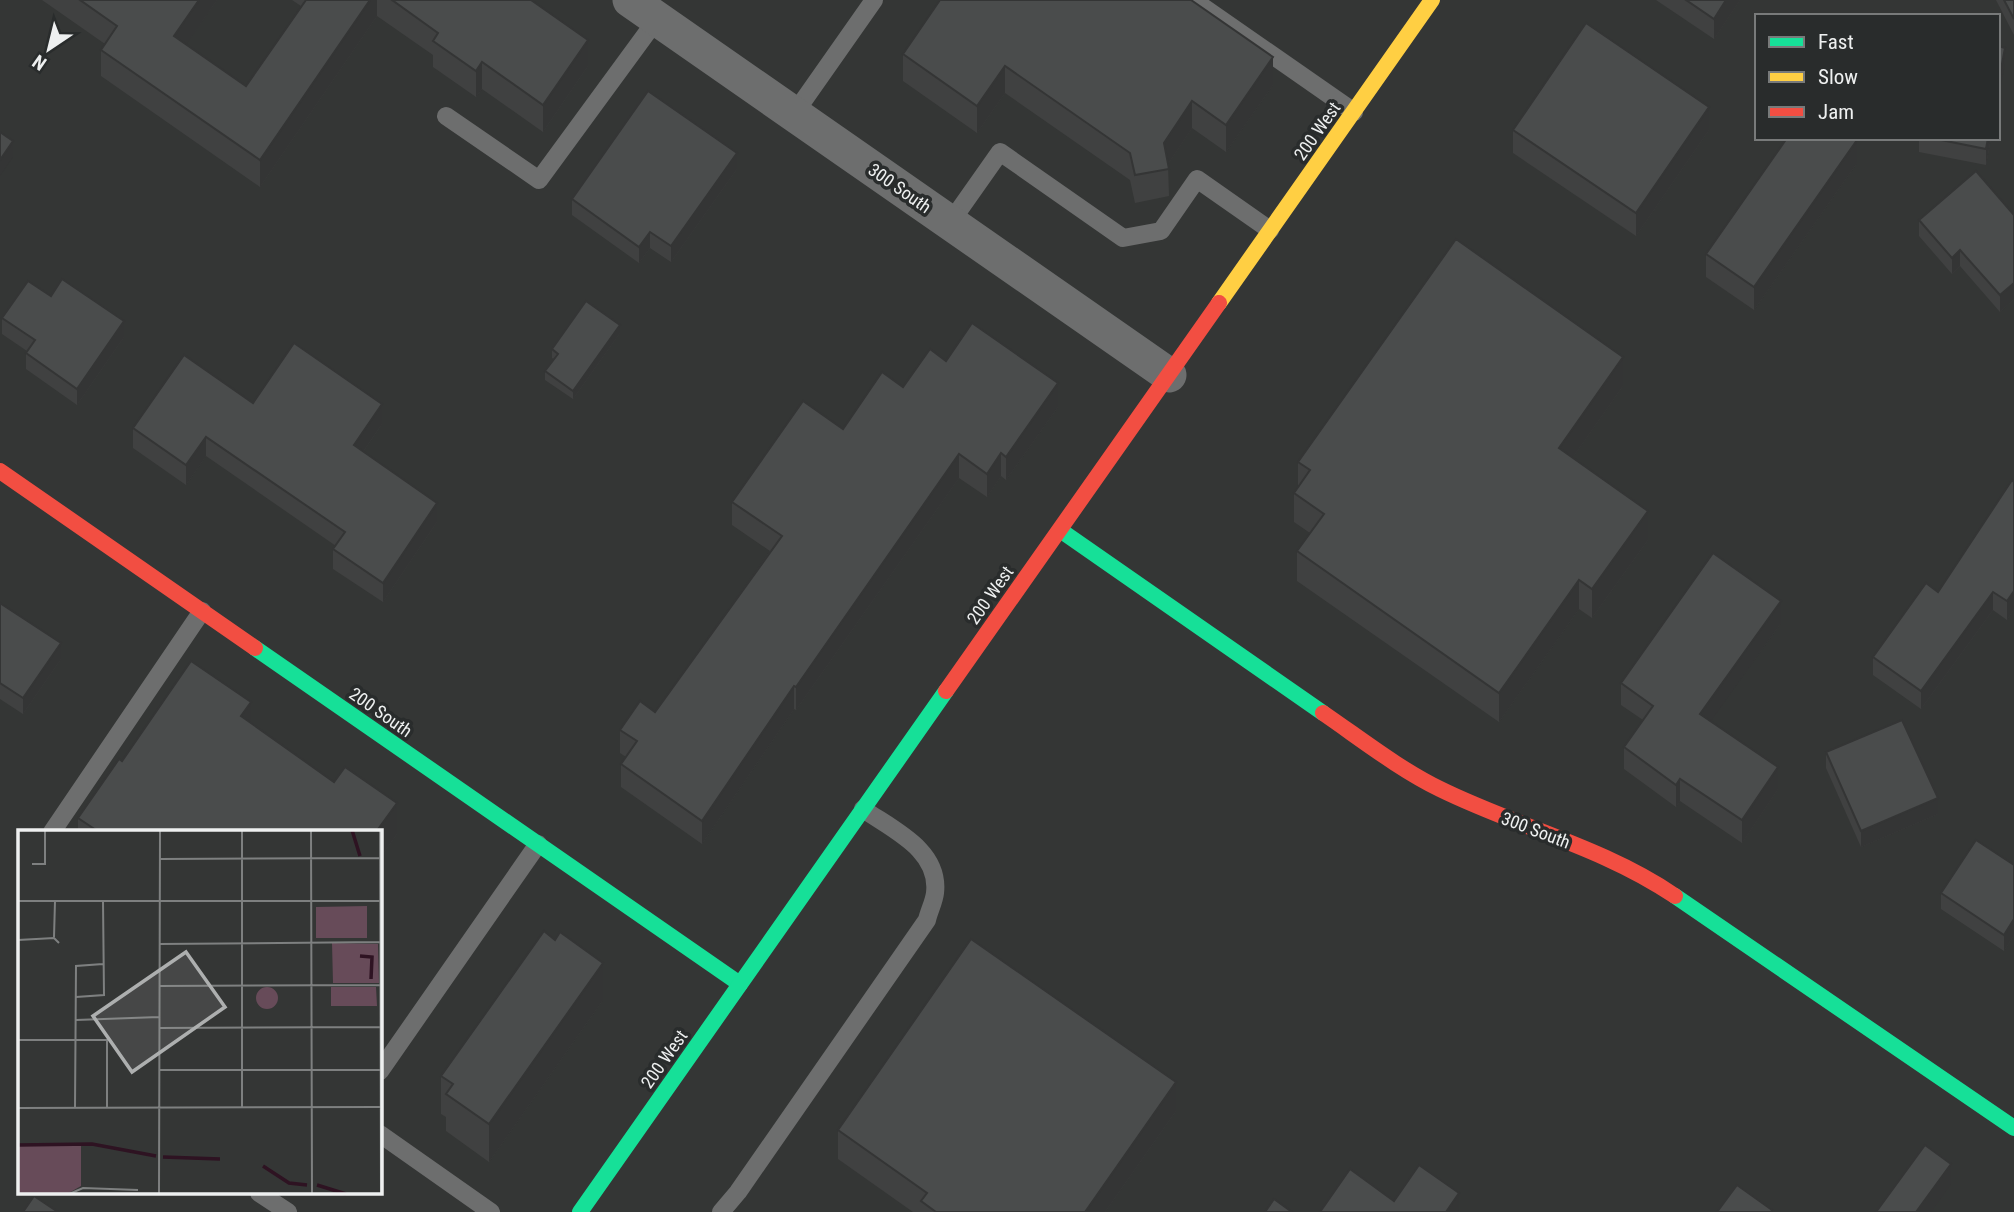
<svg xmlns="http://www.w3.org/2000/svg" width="2014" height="1212" font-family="'Roboto Condensed',sans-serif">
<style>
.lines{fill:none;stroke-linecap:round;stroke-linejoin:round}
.lane{stroke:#6d6e6e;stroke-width:18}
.street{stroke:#6d6e6e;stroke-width:35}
.fast{stroke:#16e098;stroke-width:16}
.slow{stroke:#ffcf43;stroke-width:16}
.jam{stroke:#f24e42;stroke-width:16}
.wall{fill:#404141}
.shaded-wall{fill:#343535}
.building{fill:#4a4c4c;stroke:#343535;stroke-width:2}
.labels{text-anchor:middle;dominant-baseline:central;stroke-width:7;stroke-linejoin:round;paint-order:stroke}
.street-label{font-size:18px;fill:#eef0f0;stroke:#292c2c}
.inset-river{fill:none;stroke:#2e1322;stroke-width:3.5}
.inset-road{fill:none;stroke:#7e8080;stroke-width:2}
.view{fill:#adafaf;fill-opacity:0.15;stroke:#adafaf;stroke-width:3.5}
.inset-edge{fill:none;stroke:#eef0f0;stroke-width:3.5}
</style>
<rect width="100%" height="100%" fill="#343635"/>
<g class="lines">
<g class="lane">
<polyline points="1193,0 1354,112"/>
<polyline points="794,114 874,0"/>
<polyline points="446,116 539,180 657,19"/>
<polyline points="950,223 1000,152 1123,238 1161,231 1197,179 1270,230"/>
<polyline points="52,832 202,611"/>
<polyline points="380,1071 538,844"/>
<polyline points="380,1134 491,1212"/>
<polyline points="259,1193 288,1212"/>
<path d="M721 1212 738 1192 927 920C929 911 934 902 935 893 940 850 893 830 863 809"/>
</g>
<polyline class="street" points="630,0 1169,375"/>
<g class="fast">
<polyline points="1060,530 1323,713"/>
<polyline points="255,648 740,984"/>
<polyline points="1675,896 2014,1128"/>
<polyline points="580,1212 946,691"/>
</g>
<polyline class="slow" points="1219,303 1432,0"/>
<g class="jam">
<polyline points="0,471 255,648"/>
<polyline points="946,691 1219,303"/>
<path d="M1323 713C1361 739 1399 769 1440 789 1517 827 1603 847 1675 896"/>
</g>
</g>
<g class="wall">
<polygon points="42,0 217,0 186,44 246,86 301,6 292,0 531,0 588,66 543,132 482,89 476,97 433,67 433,55 377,16 260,187 101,76 101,50 105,44"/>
<polygon points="1656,0 1740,0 1714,39"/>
<polygon points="1996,0 2014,0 2014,35"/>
<polygon points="903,54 1273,85 1226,152 1192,128 1168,164 1169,196 1135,203 1130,180 1005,93 977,133 903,81"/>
<polygon points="1513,130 1709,130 1636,236 1513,153"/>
<polygon points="1919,138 1991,138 1986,165 1919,152"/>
<polygon points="1857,163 1754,310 1706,277 1706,254"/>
<polygon points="737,169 671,262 650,248 639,263 572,215 572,199"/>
<polygon points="2014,215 2014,299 2000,312 1960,266 1952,274 1919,236 1919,220"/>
<polygon points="51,296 124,337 77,405 26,369 26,353 27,351 2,334 2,318"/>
<polygon points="620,333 573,399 545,380 545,371 554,359 552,358 552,349"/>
<polygon points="946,361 1058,407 1006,480 1001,476 987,497 959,478 796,710 794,709 702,844 621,787 621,764 626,757 620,753 620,730 655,712 770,551 732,525 732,502 843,429 903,387"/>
<polygon points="1623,386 1573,457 1648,540 1592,618 1579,609 1499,722 1297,581 1297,551 1310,533 1294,522 1294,493 1298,487 1298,462"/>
<polygon points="253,403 382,424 363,452 437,522 383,602 333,569 333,549 336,546 206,456 186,485 133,448 133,428"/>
<polygon points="2014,482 2014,609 2007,620 1993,610 1921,709 1873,675 1873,657 1938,592"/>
<polygon points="0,603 61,659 23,714 0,699"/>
<polygon points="1781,623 1710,721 1778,789 1742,843 1680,801 1676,807 1624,769 1624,747 1643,720 1621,705 1621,683"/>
<polygon points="251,723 397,834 380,858 380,832 78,832 78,818 122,761"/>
<polygon points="1826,752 1938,814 1861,847 1826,768"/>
<polygon points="2014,865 2014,935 2004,951 1941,909 1941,893"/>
<polygon points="603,1000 489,1162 446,1131 446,1117 441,1114 441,1076"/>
<polygon points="1176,1111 1105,1212 913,1212 838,1159 838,1130"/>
</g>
<g class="shaded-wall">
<polygon points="199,0 217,0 174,62 174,36"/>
<polygon points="370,0 377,0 377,16 260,187 260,160"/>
<polygon points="1726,0 1740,0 1714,39 1714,19"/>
<polygon points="588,40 588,66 543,132 543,105"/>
<polygon points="2005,48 2005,64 1998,101 1998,85"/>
<polygon points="1273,57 1273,85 1226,152 1226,125"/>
<polygon points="482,62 482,89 476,97 476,71"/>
<polygon points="1005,66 1005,93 977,133 977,106"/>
<polygon points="1192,101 1192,128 1164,170 1164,143"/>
<polygon points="1709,107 1709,130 1636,236 1636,213"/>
<polygon points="1988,138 1991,138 1986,165 1986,149"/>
<polygon points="1857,140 1857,163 1754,310 1754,287"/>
<polygon points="13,141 13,157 0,176 0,160"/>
<polygon points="737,153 737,169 671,262 671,246"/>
<polygon points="650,232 650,248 639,263 639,247"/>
<polygon points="1960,250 1960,266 1952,274 1952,258"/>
<polygon points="2014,283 2014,299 2000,312 2000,295"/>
<polygon points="124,321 124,337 77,405 77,389"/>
<polygon points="620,325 620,333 573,399 573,391"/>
<polygon points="1623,357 1623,386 1559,477 1559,448"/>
<polygon points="1058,383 1058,407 1006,480 1006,457"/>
<polygon points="382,404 382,424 354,465 354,445"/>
<polygon points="206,437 206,456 186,485 186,465"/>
<polygon points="1001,453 1001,476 987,497 987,474"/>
<polygon points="959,454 959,478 796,710 796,687"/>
<polygon points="437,503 437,522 383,602 383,583"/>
<polygon points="1648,511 1648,540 1592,618 1592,589"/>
<polygon points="1579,580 1579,609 1499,722 1499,693"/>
<polygon points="2014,591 2014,609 2007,620 2007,601"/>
<polygon points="1993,592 1993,610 1921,709 1921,691"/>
<polygon points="1781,601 1781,623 1700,736 1700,714"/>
<polygon points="61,643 61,659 23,714 23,698"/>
<polygon points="794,686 794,709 702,844 702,821"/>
<polygon points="251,702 251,733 241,716"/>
<polygon points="1778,767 1778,789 1742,843 1742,820"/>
<polygon points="1680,779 1680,801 1676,807 1676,785"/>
<polygon points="1938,798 1938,814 1861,847 1861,831"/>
<polygon points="397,803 397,834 380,858 380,832 376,832"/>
<polygon points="2014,919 2014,935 2004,951 2004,935"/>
<polygon points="603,963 603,1000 489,1162 489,1124"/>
<polygon points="1176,1082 1176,1111 1105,1212 1085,1212"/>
<polygon points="1951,1164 1951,1184 1931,1212 1916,1212"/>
<polygon points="1459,1193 1459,1210 1458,1212 1446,1212"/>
</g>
<g class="building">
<polygon points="80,0 199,0 174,36 246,86 306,0 370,0 260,160 101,50 117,26"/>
<polygon points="392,0 531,0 588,40 543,105 482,62 476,71 433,41 438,33"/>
<polygon points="940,0 1191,0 1273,57 1226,125 1192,101 1164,143 1169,169 1135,175 1130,153 1005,66 977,106 903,54"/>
<polygon points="1686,0 1726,0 1714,19"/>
<polygon points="2004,0 2014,0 2014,19"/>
<polygon points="1586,23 1709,107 1636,213 1513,130"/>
<polygon points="1998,46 2005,48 1998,85"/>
<polygon points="648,91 737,153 671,246 650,232 639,247 572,199"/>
<polygon points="0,132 13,141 0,160"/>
<polygon points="1787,138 1855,138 1857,140 1754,287 1706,254"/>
<polygon points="1931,138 1988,138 1986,149"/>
<polygon points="1976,171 2014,215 2014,283 2000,295 1960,250 1952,258 1919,220"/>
<polygon points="1456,239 1623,357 1559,448 1648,511 1592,589 1579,580 1499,693 1297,551 1324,514 1294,493 1310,470 1298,462"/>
<polygon points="62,279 124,321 77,389 26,353 35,340 2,318 28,281 51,296"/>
<polygon points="586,301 620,325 573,391 545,371 558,354 552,349"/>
<polygon points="972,323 1058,383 1006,457 1001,453 987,474 959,454 796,687 794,686 702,821 621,764 637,741 620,730 640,701 655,712 782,536 732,502 803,401 843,429 882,372 903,387 930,349 946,361"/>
<polygon points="294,343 382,404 354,445 437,503 383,583 333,549 345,532 206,437 186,465 133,428 184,355 253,403"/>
<polygon points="2012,480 2014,482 2014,591 2007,601 1993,592 1921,691 1873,657 1926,583 1938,592"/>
<polygon points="1713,553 1781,601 1700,714 1778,767 1742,820 1680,779 1676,785 1624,747 1653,706 1621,683"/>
<polygon points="0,603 61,643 23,698 0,683"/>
<polygon points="191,661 251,702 241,716 334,782 345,767 397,803 376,832 99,832 78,818 119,759 122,761"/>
<polygon points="1902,720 1938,798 1861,831 1826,752"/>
<polygon points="1976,840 2014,865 2014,919 2004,935 1941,893"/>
<polygon points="544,931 555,940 560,932 603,963 489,1124 446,1094 453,1084 441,1076"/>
<polygon points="971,939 1176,1082 1085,1212 936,1212 921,1201 927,1193 838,1130"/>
<polygon points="1925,1145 1951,1164 1916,1212 1876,1212"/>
<polygon points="1419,1165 1459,1193 1446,1212 1320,1212 1350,1169 1394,1201"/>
<polygon points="1737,1185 1772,1210 1771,1212 1717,1212"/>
<polygon points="34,1196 58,1212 23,1212"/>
<polygon points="1274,1199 1292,1212 1265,1212"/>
</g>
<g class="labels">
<g class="street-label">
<text transform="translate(1317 131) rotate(-55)">200 West</text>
<text transform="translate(900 188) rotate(35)">300 South</text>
<text transform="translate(990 595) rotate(-55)">200 West</text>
<text transform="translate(381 712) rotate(35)">200 South</text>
<text transform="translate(1536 830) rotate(21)">300 South</text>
<text transform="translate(664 1059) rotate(-55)">200 West</text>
</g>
</g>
<g transform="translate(18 830)">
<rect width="364" height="364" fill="#343635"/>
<path d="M349 76V108H298V77ZM314 113 360 114 361 153H315ZM313 157H358L359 176H313ZM238 168a11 11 0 1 1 22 0a11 11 0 1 1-22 0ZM63 314V356L49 364H0V316Z" fill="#674b59"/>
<path class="inset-river" d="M334 0 342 26M342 126 354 127 353 149M0 315 74 314 138 326M145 327 202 329M245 336 271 353 289 355M299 355 328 364"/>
<path class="inset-road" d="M293 0 294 364M362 0 363 364M142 29 363 28M14 34H27V0M0 71H364M36 107 37 71M0 110 36 108 41 113M141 114 363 112M141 156 363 155M58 167 86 165 85 71M58 190 141 187M141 198 363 197M0 210H89V278M141 240H363M0 278 364 277M57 278 58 136 85 134M224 278V0M51 364 65 358 120 360M141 364 142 0"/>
<path class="view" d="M168 122 207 177 114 242 75 186Z"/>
<rect width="364" height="364" class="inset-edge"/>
</g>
<rect x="1755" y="14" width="245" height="126" fill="#292c2c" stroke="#787a7a" stroke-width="2"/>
<rect x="1769" y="37" width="35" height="10" fill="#16e098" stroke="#787a7a" stroke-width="2"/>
<text x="1818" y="49" font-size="21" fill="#eef0f0">Fast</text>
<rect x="1769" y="72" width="35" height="10" fill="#ffcf43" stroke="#787a7a" stroke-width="2"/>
<text x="1818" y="84" font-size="21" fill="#eef0f0">Slow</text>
<rect x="1769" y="107" width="35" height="10" fill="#f24e42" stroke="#787a7a" stroke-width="2"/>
<text x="1818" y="119" font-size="21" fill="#eef0f0">Jam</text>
<g transform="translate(49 49) rotate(215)" stroke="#292c2c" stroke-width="5" paint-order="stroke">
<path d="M0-5L12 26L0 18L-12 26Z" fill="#eef0f0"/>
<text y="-10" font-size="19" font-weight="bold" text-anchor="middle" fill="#eef0f0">N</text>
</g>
</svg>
